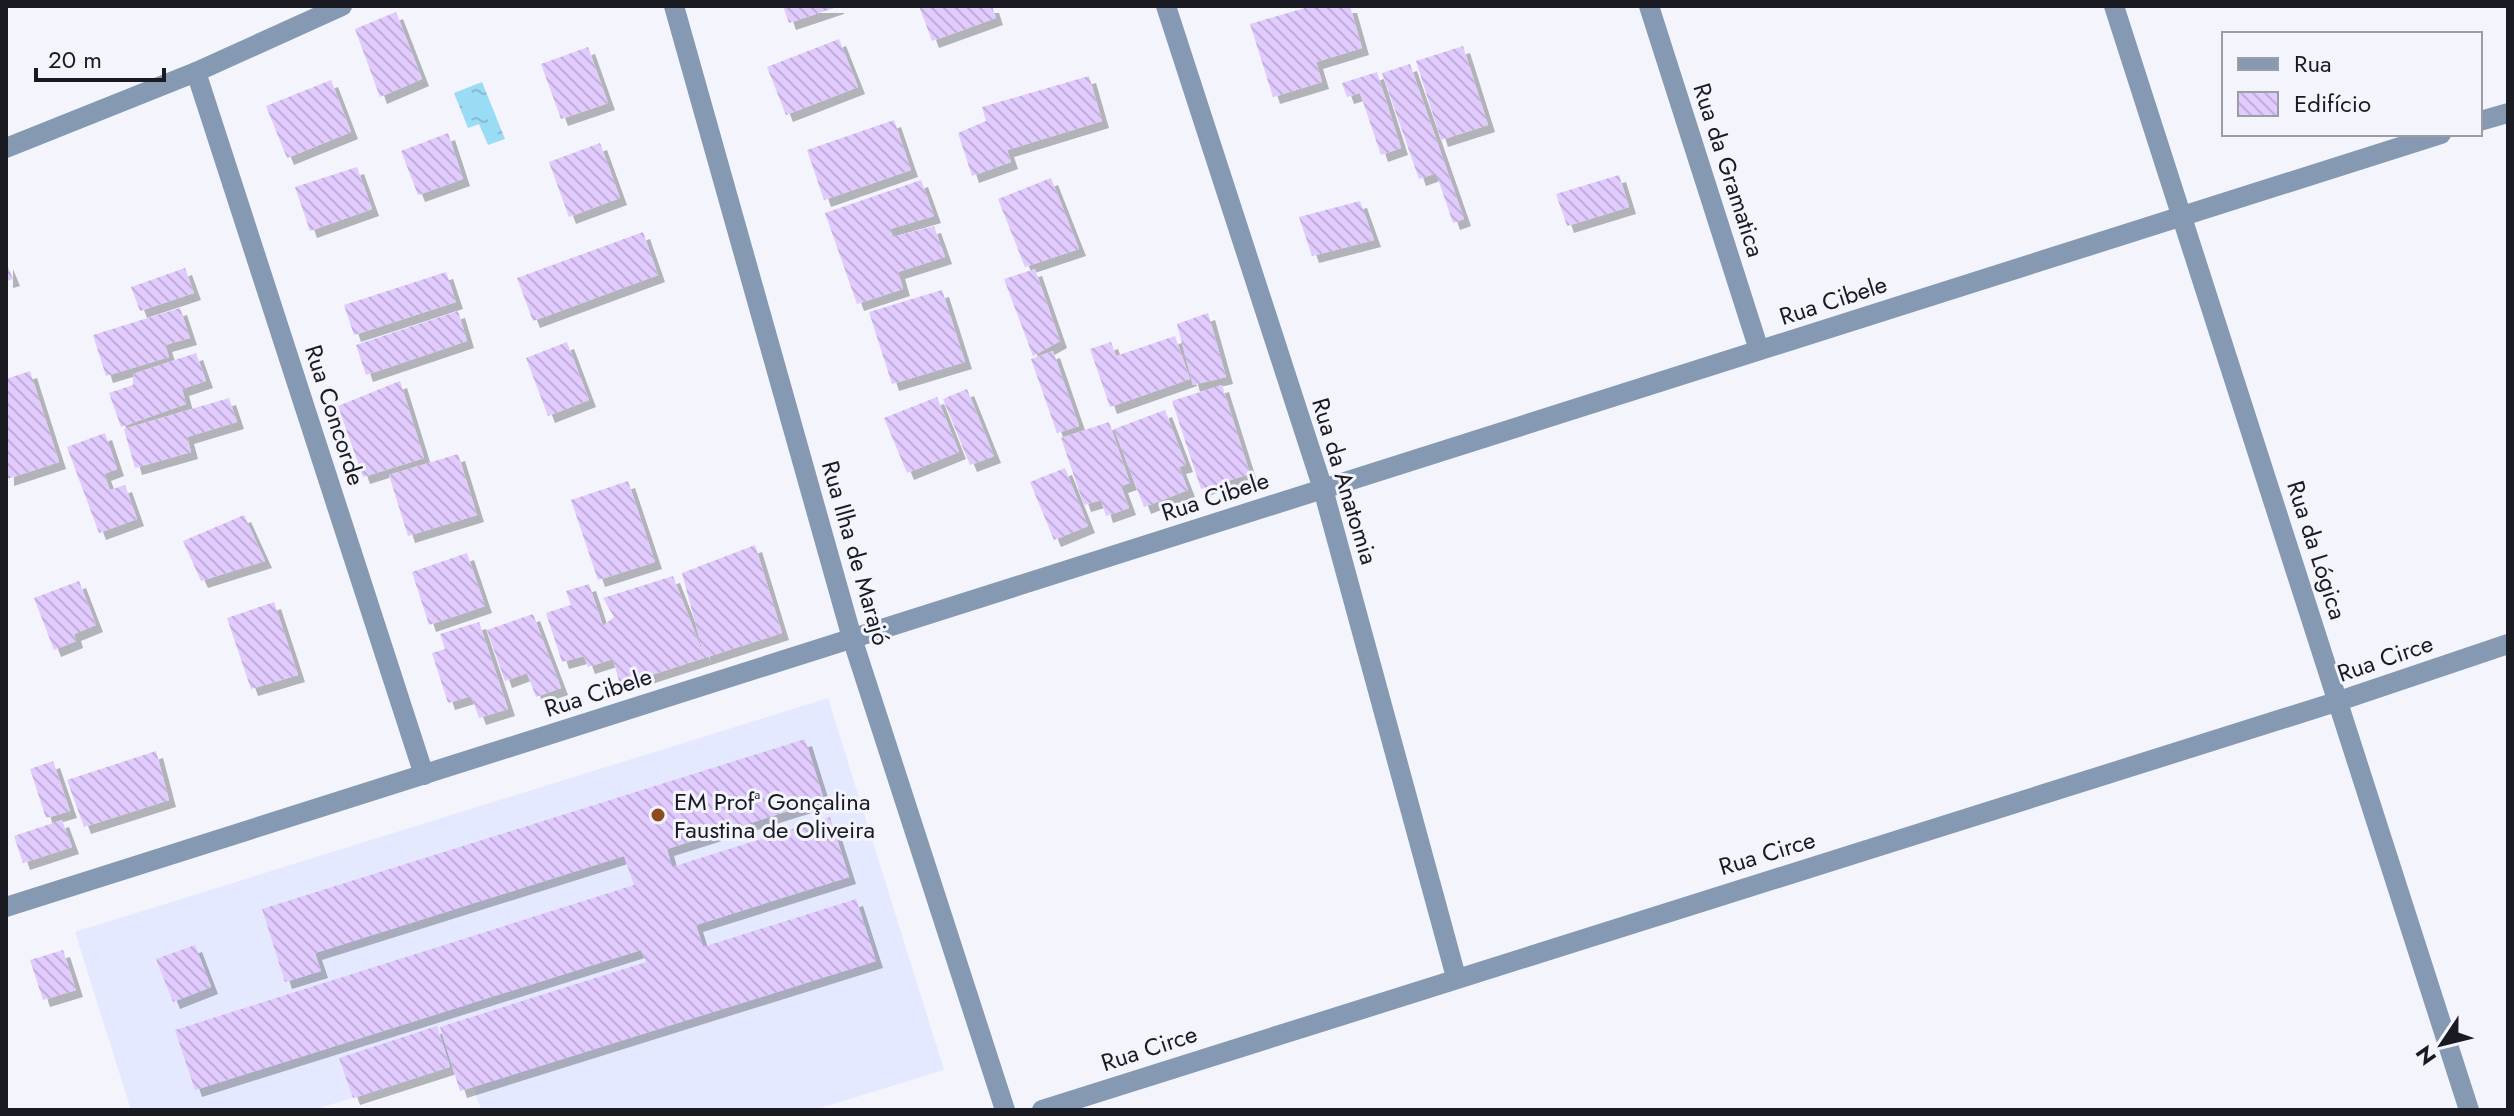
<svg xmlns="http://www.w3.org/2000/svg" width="2514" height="1116" font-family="Jost,sans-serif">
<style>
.built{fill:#e5e9ff}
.water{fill:url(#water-ripples)}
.building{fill:url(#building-back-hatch);filter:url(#shadow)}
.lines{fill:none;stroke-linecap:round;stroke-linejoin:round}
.minor{stroke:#859ab2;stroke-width:20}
.poi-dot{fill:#8f4b1e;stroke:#f3f4fc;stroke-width:3}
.labels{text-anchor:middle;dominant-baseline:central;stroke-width:6;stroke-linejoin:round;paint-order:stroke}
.street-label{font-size:24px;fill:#1a1b22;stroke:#f3f4fc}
.poi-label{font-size:24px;fill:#1a1b22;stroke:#f3f4fc;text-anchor:start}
</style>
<defs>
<pattern id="water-ripples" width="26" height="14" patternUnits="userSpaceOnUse" patternTransform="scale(2)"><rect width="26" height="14" fill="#9adbf6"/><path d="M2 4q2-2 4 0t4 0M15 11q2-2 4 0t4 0" fill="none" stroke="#84bbd3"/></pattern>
<pattern id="building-back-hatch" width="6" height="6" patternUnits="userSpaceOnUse" patternTransform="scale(2)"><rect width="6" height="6" fill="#e1cafe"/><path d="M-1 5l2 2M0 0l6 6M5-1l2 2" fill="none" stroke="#c0add9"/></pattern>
<filter id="shadow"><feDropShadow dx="7" dy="7" stdDeviation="0" flood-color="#0004"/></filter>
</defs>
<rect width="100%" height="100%" fill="#f3f4fc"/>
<polygon class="built" points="828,698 944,1070 814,1110 481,1110 466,1063 313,1110 131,1110 75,932"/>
<polygon class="water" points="482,82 505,139 488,145 479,124 468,128 454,93"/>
<g class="building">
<polygon points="783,6 837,6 837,7 789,23"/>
<polygon points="919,6 992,6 996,18 932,41"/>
<polygon points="1312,6 1350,6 1362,48 1316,62 1322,82 1273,97 1250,24"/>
<polygon points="396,12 422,79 380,97 355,29"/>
<polygon points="839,39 858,87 786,115 767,67"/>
<polygon points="1463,46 1488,125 1441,140 1416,61"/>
<polygon points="588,47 608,103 561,119 541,64"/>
<polygon points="1410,64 1464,219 1453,223 1436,173 1419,179 1382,73"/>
<polygon points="1377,72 1401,148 1381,155 1360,93 1347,97 1342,83"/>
<polygon points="1089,76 1102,121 1007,150 1011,162 972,176 958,133 986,121 982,107"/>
<polygon points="331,80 351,132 287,158 266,106"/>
<polygon points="894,120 911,170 824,200 807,150"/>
<polygon points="448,133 463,179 418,195 401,151"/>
<polygon points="600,143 620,198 569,217 549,162"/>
<polygon points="357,167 372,209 310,231 295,187"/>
<polygon points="1619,175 1629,207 1567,226 1556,194"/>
<polygon points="1051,178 1079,249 1025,267 998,199"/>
<polygon points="921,180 934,216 890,229 893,237 934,226 945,257 898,272 903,289 857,304 825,213"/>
<polygon points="1360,201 1374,240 1312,256 1299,217"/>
<polygon points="643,232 658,275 533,321 517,278"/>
<polygon points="6,262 13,279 6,281"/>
<polygon points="185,268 194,293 140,311 131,287"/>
<polygon points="1035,269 1060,341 1033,356 1004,279"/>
<polygon points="446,272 456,302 354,335 344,305"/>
<polygon points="942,290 965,362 892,384 869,312"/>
<polygon points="180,308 190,338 165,345 169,357 106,376 93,335"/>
<polygon points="458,311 467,341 366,375 356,345"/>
<polygon points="1208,313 1226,377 1193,385 1177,324"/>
<polygon points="1175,336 1190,379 1110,407 1090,349 1111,342 1116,356"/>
<polygon points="567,342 589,400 548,416 526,358"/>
<polygon points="1053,351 1079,426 1057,433 1031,359"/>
<polygon points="196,353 206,381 182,389 186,404 121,427 109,393 133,385 133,374"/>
<polygon points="30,371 59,462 7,479 6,379"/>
<polygon points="400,381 424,458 363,477 338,406"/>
<polygon points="1222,385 1250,474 1201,489 1172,401"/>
<polygon points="967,389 994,456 970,465 943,399"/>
<polygon points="937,397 959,452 907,473 884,418"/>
<polygon points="229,398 237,422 187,437 191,452 135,468 124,429"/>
<polygon points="1165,410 1186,465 1179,467 1188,490 1144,507 1114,429"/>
<polygon points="1109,422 1130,483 1121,486 1129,508 1106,516 1101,500 1084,505 1061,438"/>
<polygon points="105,433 117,469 104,474 110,490 125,485 137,519 99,533 67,447"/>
<polygon points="458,454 477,515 408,536 389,475"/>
<polygon points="1065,468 1088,526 1054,540 1030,482"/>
<polygon points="628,481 655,562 598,580 571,500"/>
<polygon points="244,515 265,561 201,581 183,541"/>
<polygon points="755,545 782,633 620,685 613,659 588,667 584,656 562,662 546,613 571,605 566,591 589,584 603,626 614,617 603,598 673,576 704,656 682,573"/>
<polygon points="467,553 485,606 429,625 412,572"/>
<polygon points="79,581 96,625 74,634 76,641 54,650 34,598"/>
<polygon points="274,602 298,675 251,689 227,618"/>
<polygon points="533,614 561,688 536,697 527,673 505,681 487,630"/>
<polygon points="479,622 508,709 479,718 471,696 448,703 432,653 445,649 440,634"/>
<polygon points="805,739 824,800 667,849 672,867 830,817 849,877 696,925 703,947 856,899 876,961 460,1091 440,1027 646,962 641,950 195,1090 175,1030 634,885 624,856 315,953 321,971 285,982 262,909"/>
<polygon points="156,751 169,800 84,827 67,780"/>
<polygon points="53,761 70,811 46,818 30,769"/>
<polygon points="62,820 72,847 23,863 14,836"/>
<polygon points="195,945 211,987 173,1002 156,959"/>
<polygon points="63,950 76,990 43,1000 30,960"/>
<polygon points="437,1026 450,1067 353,1098 339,1058"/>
</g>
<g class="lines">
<g class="minor">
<polyline points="674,6 852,638 1005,1110"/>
<polyline points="1166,6 1323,489 1456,977"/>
<polyline points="1649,6 1759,350"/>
<polyline points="2114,6 2469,1110"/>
<polyline points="196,72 424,775"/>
<polyline points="2480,121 2508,113"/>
<polyline points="6,148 196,72 342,6"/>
<polyline points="6,907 2441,134"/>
<polyline points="1042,1110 2339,701 2508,644"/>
</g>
</g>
<circle class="poi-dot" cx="658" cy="815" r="8"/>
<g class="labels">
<g class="street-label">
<text transform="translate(1729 170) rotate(72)">Rua da Gramatica</text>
<text transform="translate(1833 300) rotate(-18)">Rua Cibele</text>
<text transform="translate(335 415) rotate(72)">Rua Concorde</text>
<text transform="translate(1345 481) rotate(73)">Rua da Anatomia</text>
<text transform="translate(1215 496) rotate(-18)">Rua Cibele</text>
<text transform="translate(2317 550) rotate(72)">Rua da Lógica</text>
<text transform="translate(856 553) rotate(74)">Rua Ilha de Marajó</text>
<text transform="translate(2385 658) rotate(-19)">Rua Circe</text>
<text transform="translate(598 692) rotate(-18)">Rua Cibele</text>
<text transform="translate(1767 853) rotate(-17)">Rua Circe</text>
<text transform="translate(1149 1048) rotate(-18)">Rua Circe</text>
</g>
<g class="poi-label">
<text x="674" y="801">EM Profª Gonçalina<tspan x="674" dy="28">Faustina de Oliveira</tspan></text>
</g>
</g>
<rect width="2514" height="1116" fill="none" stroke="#1a1b22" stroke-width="16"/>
<rect x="2222" y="32" width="260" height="104" fill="#f3f4fc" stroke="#9c9da5" stroke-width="2"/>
<rect x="2238" y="58" width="40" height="12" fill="#859ab2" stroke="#9c9da5" stroke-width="2"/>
<text x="2294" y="72" font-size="24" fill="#1a1b22">Rua</text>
<rect x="2238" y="92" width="40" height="24" fill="url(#building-back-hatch)" stroke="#9c9da5" stroke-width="2"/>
<text x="2294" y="112" font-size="24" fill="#1a1b22">Edifício</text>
<g transform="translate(2442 1044) rotate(235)" stroke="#f3f4fc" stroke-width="6" paint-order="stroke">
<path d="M0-6L14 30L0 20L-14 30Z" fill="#1a1b22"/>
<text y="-12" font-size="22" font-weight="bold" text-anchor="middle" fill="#1a1b22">N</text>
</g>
<path d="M36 68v12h128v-12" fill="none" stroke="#1a1b22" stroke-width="4"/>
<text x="48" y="68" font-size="24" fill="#1a1b22" stroke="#f3f4fc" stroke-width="6" paint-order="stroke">20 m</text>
</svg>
